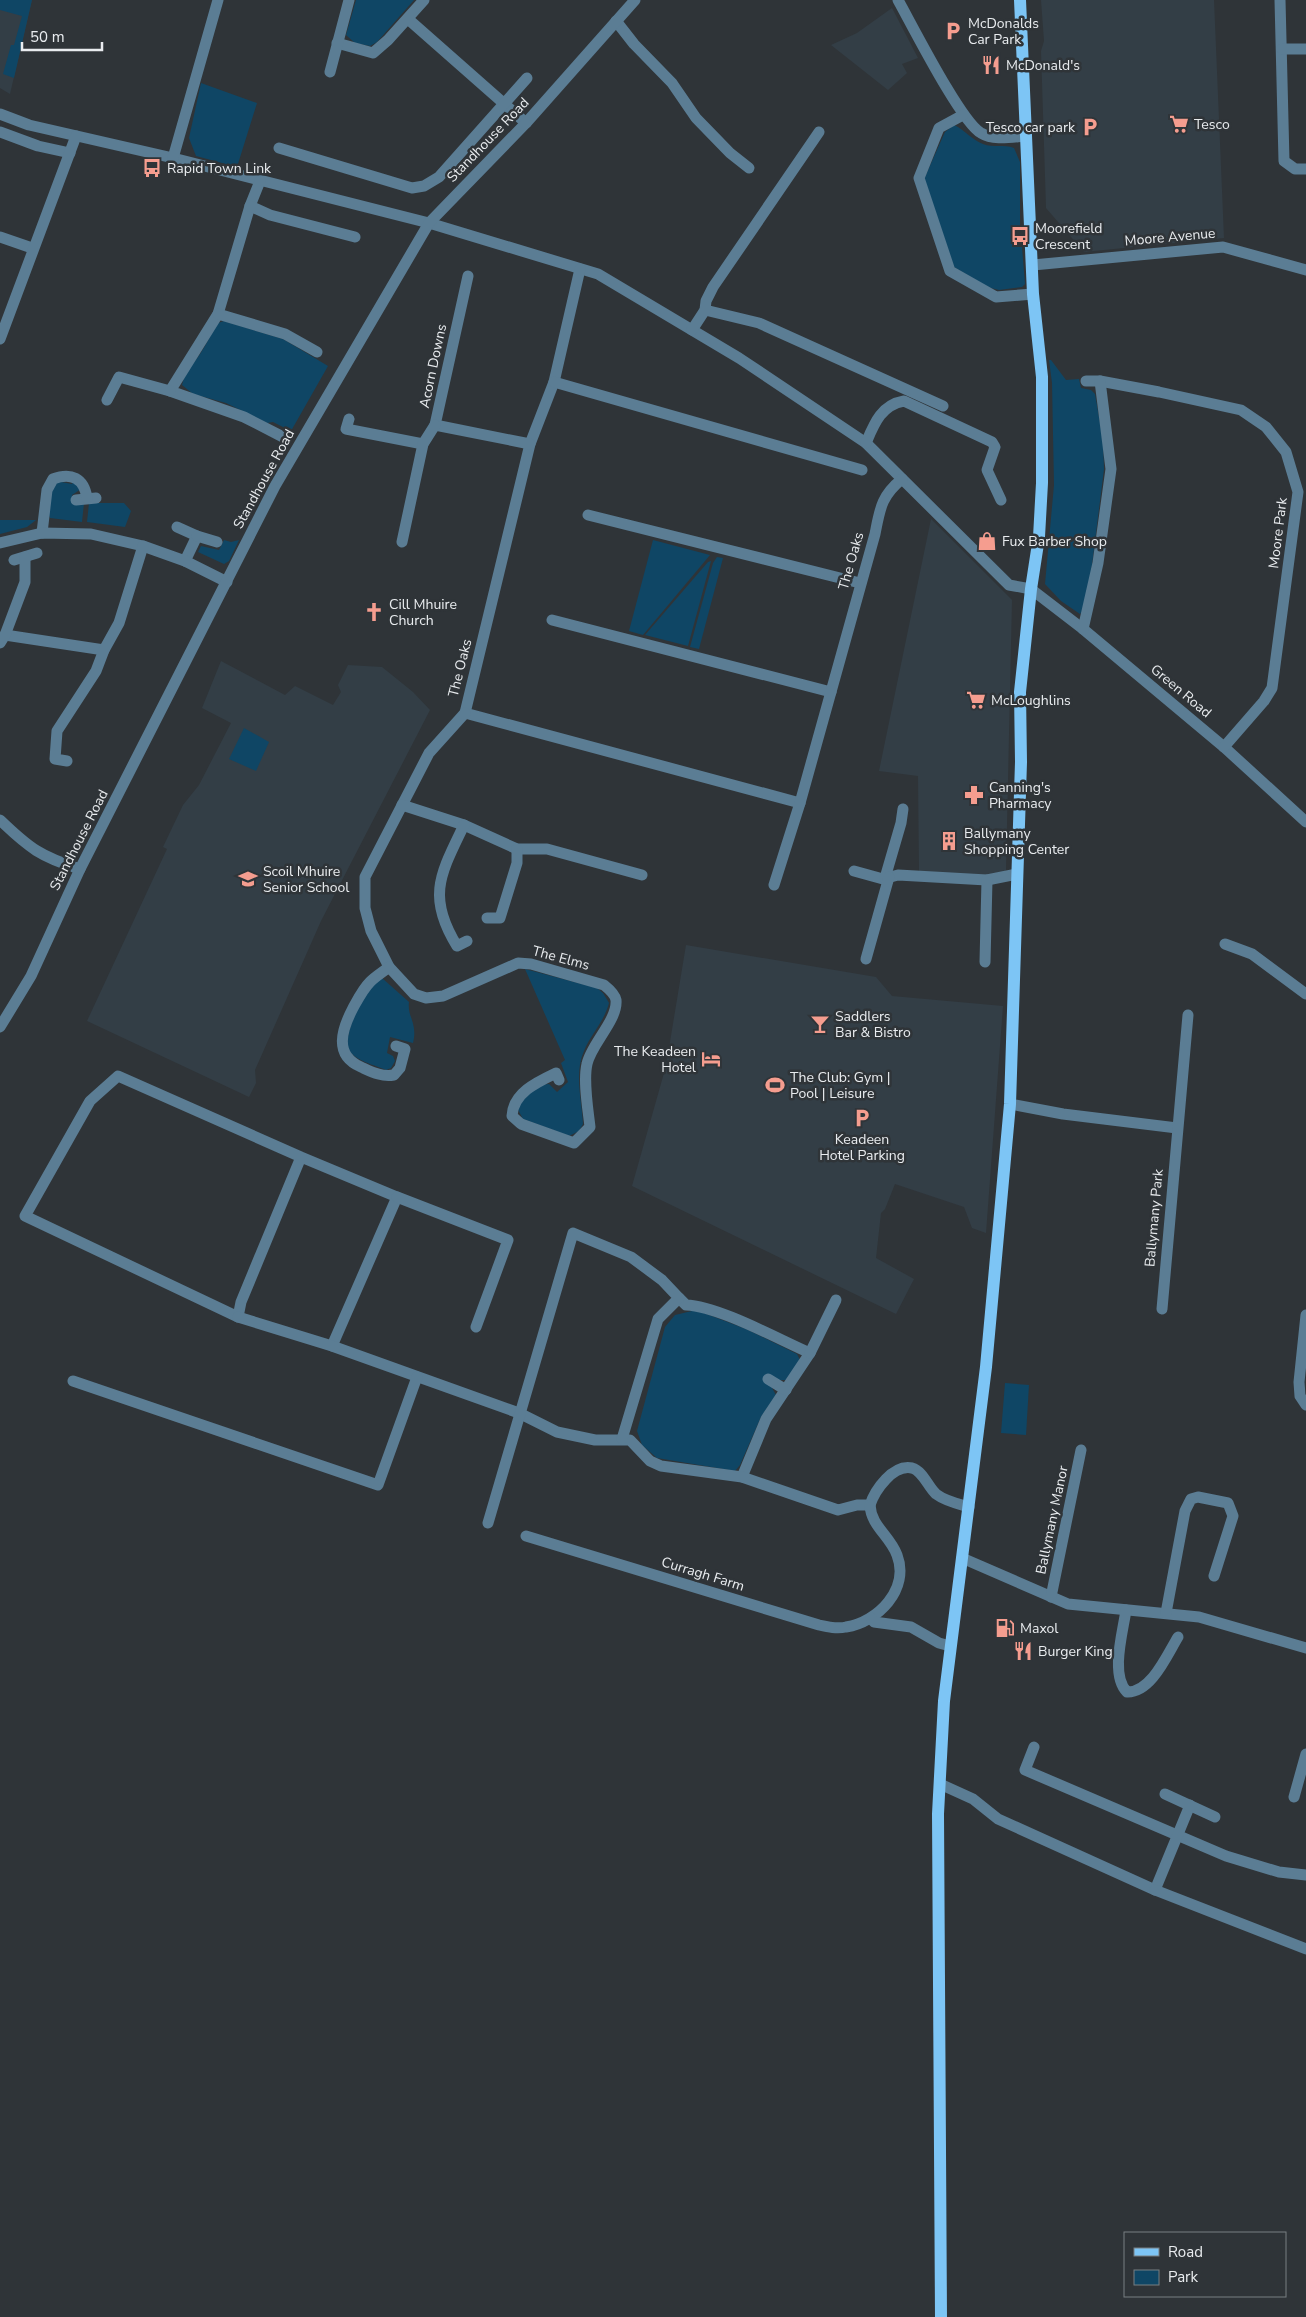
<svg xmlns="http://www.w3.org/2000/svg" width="1306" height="2317" font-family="'Nunito Sans',sans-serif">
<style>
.built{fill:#333e46}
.green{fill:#0f4665}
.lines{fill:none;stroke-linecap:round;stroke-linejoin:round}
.minor{stroke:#5b7d94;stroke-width:11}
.major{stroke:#7dc5f5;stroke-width:12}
.labels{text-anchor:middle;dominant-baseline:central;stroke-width:5;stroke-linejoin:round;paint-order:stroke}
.poi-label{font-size:14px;fill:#e9ecef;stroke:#2f3438;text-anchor:start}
.street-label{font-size:14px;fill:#e9ecef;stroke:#2f3438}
</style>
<rect width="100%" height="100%" fill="#2f3438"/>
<g class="built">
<polygon points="0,0 32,0 10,94 0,88"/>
<polygon points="1041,0 1214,0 1224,238 1084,252 1046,208 1041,51 1044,41"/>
<polygon points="892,8 918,58 902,64 907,73 888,90 831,45 857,33"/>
<polygon points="931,519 1012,600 1006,870 998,879 919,871 918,776 879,771"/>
<polygon points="221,661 285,695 295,686 333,705 341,692 338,685 348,665 382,667 413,692 430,710 321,921 255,1070 256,1083 249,1097 87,1021 167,849 163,847 183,805 199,785 231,723 202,708"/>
<polygon points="686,945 876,977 892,996 1003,1006 986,1233 972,1228 964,1207 895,1184 885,1209 881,1213 876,1258 914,1279 896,1314 632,1186 666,1066"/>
</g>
<g class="green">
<polygon points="0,0 32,0 14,78 3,74 11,45 14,45 22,16 0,10"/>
<polygon points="356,0 414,0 377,42 370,46 355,43 346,35"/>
<polygon points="201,83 257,103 237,167 196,156 189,138"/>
<path d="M954 125C965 130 972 140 983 144 993 148 1004 144 1014 148L1020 162V228L1015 229 1019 247H1022L1025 284 1022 287 999 290 987 287 954 267 924 179 945 132Z"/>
<path d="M224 321 283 339 328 366 291 431 273 422 267 423 226 403 193 394 182 385C185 372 193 364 200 354 207 344 211 333 218 323Z"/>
<polygon points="1049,360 1051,360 1066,380 1079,379 1081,388 1091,390 1095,394 1103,440 1104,469 1087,605 1080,614 1061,601 1045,584 1054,485 1052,383"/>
<path d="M56 481 72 484 73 481 81 489 72 495 73 503H84L82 522 50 518C45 507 50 491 56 481Z"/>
<polygon points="89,503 124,503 131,511 125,527 87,522"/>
<polygon points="0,520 36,520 27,527 0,534"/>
<polygon points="224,540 231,542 239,540 229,561 224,564 198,552 201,546 219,550"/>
<polygon points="653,540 710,555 643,635 629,631"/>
<polygon points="717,557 723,558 699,649 690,647 713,563"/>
<polygon points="711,561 688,646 645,635 708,562"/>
<polygon points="244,728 269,742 256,771 229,759"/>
<path d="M525 969 597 988 603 993 609 1003C604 1022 591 1034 584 1051 574 1073 582 1101 583 1124L579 1131 569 1136 523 1119 517 1108C521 1098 537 1084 549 1084L557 1092 568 1082 561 1063 565 1060Z"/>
<path d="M382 978 409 1002C407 1017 418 1023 413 1043L390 1037 387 1053 393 1056 395 1061 391 1068 386 1070C375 1065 355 1061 349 1050 342 1037 361 999 370 988 373 985 378 981 382 978Z"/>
<polygon points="696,1310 746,1329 797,1354 800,1360 786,1380 779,1380 772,1388 776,1395 761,1417 740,1465 735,1471 657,1458 642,1445 637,1431 665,1327 675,1315"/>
<polygon points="1005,1383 1029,1385 1026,1435 1001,1433"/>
</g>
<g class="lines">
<g class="minor">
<path d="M898 0C912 25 961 122 981 133 994 141 1012 137 1026 136"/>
<polyline points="1280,0 1284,161 1295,169 1306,169"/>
<polyline points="408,19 526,123"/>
<polyline points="616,21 634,44 672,83 696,118 730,153 749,168"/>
<polyline points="337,43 373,53 388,40 424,0"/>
<polyline points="1282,49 1306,49"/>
<polyline points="330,72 349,0"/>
<polyline points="0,114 29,125 173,158 429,223 598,274 739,358 866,443 1009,585 1031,589 1083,629 1224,747 1306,822"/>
<polyline points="963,115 939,128 919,178 950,271 996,297 1033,294"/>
<polyline points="0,132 38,146 70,153"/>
<polyline points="279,148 412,188 424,186 439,177 527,78"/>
<polyline points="173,158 218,0"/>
<polyline points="260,181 250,206 218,314 170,391 244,417 283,437"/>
<polyline points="250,206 270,215 355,237"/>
<polyline points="0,237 32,248"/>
<polyline points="1033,265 1223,247 1306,270"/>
<polyline points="580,269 554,382 530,444 465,713 800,803"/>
<polyline points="468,276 435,425 530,444"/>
<polyline points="705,310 759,323 943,406"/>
<polyline points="218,314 285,334 317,352"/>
<polyline points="692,330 705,310 706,301 713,287 819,132"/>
<polyline points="0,339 76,136"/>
<polyline points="1086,381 1100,381 1159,392 1241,410 1266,427 1286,452 1298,492 1272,688 1264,701 1224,747"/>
<polyline points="554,382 862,470"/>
<polyline points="107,400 119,377 170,391"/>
<polyline points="349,419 346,429 423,444"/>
<path d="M866 443C874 424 881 405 904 401L992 442 995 447 987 470 1001 500"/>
<polyline points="76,500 96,498"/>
<polyline points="588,515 860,583"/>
<polyline points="177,527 197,536 185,561"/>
<path d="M42 533 47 490 53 479C71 472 84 478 87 498"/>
<polyline points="197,536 217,542"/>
<polyline points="402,542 423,444 435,425"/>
<polyline points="0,543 42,533 91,534 143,546 185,561 227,582"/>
<polyline points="14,560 37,553"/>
<polyline points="552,620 831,692"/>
<polyline points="1083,629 1098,563 1111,469 1100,381"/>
<polyline points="5,635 104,650"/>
<polyline points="0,643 5,635 25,582 25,557"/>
<path d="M465 713 429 753 365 877V908L371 931 389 967 414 994 426 998 443 996 518 963 531 964 604 985C609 989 615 994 616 1000 618 1020 591 1044 587 1064 583 1081 588 1109 590 1127L574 1143 521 1124 512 1116C513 1093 537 1082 556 1073L559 1080"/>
<polyline points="67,761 55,759 57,731 96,671 104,650 119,623 143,546"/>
<polyline points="402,805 464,825 517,849 547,849 642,875"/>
<path d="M0 820C29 848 41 857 80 869"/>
<path d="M464 825C441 873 426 896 457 946L467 941"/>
<polyline points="854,871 883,879 898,875 987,880 1017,874"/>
<polyline points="885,878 901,823 903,809"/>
<path d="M774 885 800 803 875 534C880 509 881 496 902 479"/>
<polyline points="487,918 500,918 517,863 517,849"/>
<polyline points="1225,944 1252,954 1306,994"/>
<polyline points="866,959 889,877"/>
<polyline points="985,962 987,880"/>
<path d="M389 967C383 972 376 976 370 982 363 989 358 999 353 1008 342 1029 333 1055 361 1067 372 1072 381 1077 394 1075L400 1068 405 1049 396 1046"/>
<polyline points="0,1027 31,976 80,869 275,486 429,223 526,123 635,0"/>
<polyline points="1010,1104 1063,1114 1177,1128"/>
<polyline points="301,1157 118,1076 90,1101 25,1216 238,1317 241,1302 301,1157 397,1197 332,1346"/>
<polyline points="397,1197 508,1240 476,1327"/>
<path d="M679 1298 686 1305C718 1306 778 1339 810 1353L766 1419 742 1477"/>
<polyline points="1162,1309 1188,1015"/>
<polyline points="1306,1315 1299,1382 1300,1396 1306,1405"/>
<path d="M238 1317 332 1346 519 1413 557 1432 595 1440H630L650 1461 661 1466 742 1477 838 1510 857 1505H870C875 1490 893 1464 912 1468 923 1471 928 1487 936 1494 945 1501 958 1504 969 1507"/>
<polyline points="810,1353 836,1300"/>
<polyline points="768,1379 786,1390"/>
<polyline points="73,1381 378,1485 417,1377"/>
<polyline points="488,1523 573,1233 631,1257 662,1280 679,1298 658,1319 622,1439"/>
<path d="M526 1536 819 1625C828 1627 837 1629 846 1627 878 1622 910 1589 897 1555 890 1536 871 1526 870 1505"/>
<polyline points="962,1558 1068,1604 1199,1617 1306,1648"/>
<polyline points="1051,1597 1081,1450"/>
<path d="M1126 1610C1123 1632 1110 1675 1127 1692 1151 1693 1167 1655 1178 1637"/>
<polyline points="1166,1613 1185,1511 1191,1499 1198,1497 1228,1503 1233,1516 1214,1576"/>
<polyline points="871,1618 874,1622 911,1627 939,1643 950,1646"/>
<polyline points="1034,1747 1025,1770 1226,1856 1279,1872 1306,1875"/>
<polyline points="940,1784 973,1799 998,1819 1155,1890 1190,1805"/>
<polyline points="1165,1794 1215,1817"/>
<polyline points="1294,1797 1306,1754"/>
<polyline points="1155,1890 1306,1949"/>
</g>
<polyline class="major" points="941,2317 938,1814 944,1701 986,1367 1010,1104 1021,762 1020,692 1031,589 1039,537 1042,483 1042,377 1033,294 1020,0"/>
</g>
<defs>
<g id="parking-bare" transform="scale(1.5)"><path d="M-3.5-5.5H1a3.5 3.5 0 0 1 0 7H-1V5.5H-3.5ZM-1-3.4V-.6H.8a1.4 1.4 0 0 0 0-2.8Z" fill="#f59d8f" stroke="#2f3438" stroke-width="2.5" paint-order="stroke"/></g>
<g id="restaurant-bare" transform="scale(1.5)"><path d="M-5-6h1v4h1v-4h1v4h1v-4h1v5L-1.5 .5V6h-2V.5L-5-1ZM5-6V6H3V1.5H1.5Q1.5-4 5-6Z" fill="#f59d8f" stroke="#2f3438" stroke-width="2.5" paint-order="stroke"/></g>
<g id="supermarket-bare" transform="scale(1.5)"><path d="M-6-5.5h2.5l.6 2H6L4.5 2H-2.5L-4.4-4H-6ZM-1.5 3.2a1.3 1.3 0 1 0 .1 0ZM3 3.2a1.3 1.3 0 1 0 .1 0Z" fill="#f59d8f" stroke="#2f3438" stroke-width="2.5" paint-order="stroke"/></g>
<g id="bus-bare" transform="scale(1.5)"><path d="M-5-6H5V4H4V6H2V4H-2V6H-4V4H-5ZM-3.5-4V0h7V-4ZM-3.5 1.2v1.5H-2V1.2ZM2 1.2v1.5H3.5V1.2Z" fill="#f59d8f" stroke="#2f3438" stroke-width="2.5" paint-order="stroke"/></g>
<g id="shop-bare" transform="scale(1.5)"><path d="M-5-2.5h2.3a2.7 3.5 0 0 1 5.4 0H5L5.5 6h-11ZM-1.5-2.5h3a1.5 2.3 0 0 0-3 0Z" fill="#f59d8f" stroke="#2f3438" stroke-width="2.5" paint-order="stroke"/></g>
<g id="church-bare" transform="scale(1.5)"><path d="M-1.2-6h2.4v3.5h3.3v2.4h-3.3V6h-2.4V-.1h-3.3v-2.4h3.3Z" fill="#f59d8f" stroke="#2f3438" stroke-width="2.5" paint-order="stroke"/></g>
<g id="pharmacy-bare" transform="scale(1.5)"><path d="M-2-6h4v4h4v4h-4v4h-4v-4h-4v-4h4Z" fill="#f59d8f" stroke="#2f3438" stroke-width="2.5" paint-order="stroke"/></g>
<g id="building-bare" transform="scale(1.5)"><path d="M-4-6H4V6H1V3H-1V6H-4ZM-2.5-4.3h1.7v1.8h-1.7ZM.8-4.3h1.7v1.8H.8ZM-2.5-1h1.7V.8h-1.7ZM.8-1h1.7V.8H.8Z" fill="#f59d8f" stroke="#2f3438" stroke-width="2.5" paint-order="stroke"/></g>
<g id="school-bare" transform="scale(1.5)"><path d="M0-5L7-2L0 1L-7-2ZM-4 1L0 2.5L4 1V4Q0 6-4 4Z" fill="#f59d8f" stroke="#2f3438" stroke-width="2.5" paint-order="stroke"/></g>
<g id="bar-bare" transform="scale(1.5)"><path d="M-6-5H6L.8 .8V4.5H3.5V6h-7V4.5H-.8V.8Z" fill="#f59d8f" stroke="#2f3438" stroke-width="2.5" paint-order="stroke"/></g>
<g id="hotel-bare" transform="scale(1.5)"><path d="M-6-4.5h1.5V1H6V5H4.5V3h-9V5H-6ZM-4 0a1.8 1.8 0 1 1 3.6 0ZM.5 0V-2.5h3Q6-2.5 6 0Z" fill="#f59d8f" stroke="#2f3438" stroke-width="2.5" paint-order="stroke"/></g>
<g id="stadium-bare" transform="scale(1.5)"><path d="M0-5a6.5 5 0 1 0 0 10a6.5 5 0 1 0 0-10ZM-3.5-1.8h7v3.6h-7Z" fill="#f59d8f" stroke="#2f3438" stroke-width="2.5" paint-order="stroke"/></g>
<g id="fuel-bare" transform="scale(1.5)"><path d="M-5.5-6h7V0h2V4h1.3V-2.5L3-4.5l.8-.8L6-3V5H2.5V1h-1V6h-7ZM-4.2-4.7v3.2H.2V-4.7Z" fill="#f59d8f" stroke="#2f3438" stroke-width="2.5" paint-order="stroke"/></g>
</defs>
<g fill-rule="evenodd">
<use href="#parking-bare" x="953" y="31"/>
<use href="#restaurant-bare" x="991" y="65"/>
<use href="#supermarket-bare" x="1179" y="124"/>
<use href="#parking-bare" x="1090" y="127"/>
<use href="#bus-bare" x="152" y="168"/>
<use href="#bus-bare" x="1020" y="236"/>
<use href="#shop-bare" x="987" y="541"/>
<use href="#church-bare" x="374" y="612"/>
<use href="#supermarket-bare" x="976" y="700"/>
<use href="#pharmacy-bare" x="974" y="795"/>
<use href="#building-bare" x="949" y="841"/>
<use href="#school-bare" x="248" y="879"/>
<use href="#bar-bare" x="820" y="1024"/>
<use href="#hotel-bare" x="711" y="1059"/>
<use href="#stadium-bare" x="775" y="1085"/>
<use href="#parking-bare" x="862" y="1118"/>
<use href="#fuel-bare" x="1005" y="1628"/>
<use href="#restaurant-bare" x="1023" y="1651"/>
</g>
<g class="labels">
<g class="poi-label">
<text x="968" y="23">McDonalds<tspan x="968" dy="16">Car Park</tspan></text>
<text x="1006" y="65">McDonald's</text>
<text x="1194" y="124">Tesco</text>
<text x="1075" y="127" text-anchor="end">Tesco car park</text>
<text x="167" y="168">Rapid Town Link</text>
<text x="1035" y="228">Moorefield<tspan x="1035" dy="16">Crescent</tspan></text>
<text x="1002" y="541">Fux Barber Shop</text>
<text x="389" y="604">Cill Mhuire<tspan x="389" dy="16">Church</tspan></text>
<text x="991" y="700">McLoughlins</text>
<text x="989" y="787">Canning's<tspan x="989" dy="16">Pharmacy</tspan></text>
<text x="964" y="833">Ballymany<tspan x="964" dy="16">Shopping Center</tspan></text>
<text x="263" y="871">Scoil Mhuire<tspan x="263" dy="16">Senior School</tspan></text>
<text x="835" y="1016">Saddlers<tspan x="835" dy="16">Bar &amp; Bistro</tspan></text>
<text x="696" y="1051" text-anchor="end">The Keadeen<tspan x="696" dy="16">Hotel</tspan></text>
<text x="790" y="1077">The Club: Gym |<tspan x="790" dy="16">Pool | Leisure</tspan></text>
<text x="862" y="1139" text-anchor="middle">Keadeen<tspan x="862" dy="16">Hotel Parking</tspan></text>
<text x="1020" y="1628">Maxol</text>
<text x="1038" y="1651">Burger King</text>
</g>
<g class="street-label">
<text transform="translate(488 140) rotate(-46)">Standhouse Road</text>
<text transform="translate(1170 237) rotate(-5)">Moore Avenue</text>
<text transform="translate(433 366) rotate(-78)">Acorn Downs</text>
<text transform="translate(264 479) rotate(-61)">Standhouse Road</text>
<text transform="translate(1278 533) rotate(-83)">Moore Park</text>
<text transform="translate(851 561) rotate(-74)">The Oaks</text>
<text transform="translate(460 668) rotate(-76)">The Oaks</text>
<text transform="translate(1181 691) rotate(40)">Green Road</text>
<text transform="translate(79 840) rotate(-63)">Standhouse Road</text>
<text transform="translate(561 958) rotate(15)">The Elms</text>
<text transform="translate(1154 1218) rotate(-85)">Ballymany Park</text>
<text transform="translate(1052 1520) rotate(-78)">Ballymany Manor</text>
<text transform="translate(703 1574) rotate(17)">Curragh Farm</text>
</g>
</g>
<rect x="1124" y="2232" width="162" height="65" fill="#2f3438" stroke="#797e81"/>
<rect x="1134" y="2248" width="25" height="8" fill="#7dc5f5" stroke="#797e81"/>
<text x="1168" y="2257" font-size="15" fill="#e9ecef">Road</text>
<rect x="1134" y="2270" width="25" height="15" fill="#0f4665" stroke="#797e81"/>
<text x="1168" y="2282" font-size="15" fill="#e9ecef">Park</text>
<path d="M22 42v8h80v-8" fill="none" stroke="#e9ecef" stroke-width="2.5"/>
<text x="30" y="42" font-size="15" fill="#e9ecef" stroke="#2f3438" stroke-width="4" paint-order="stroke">50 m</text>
</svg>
